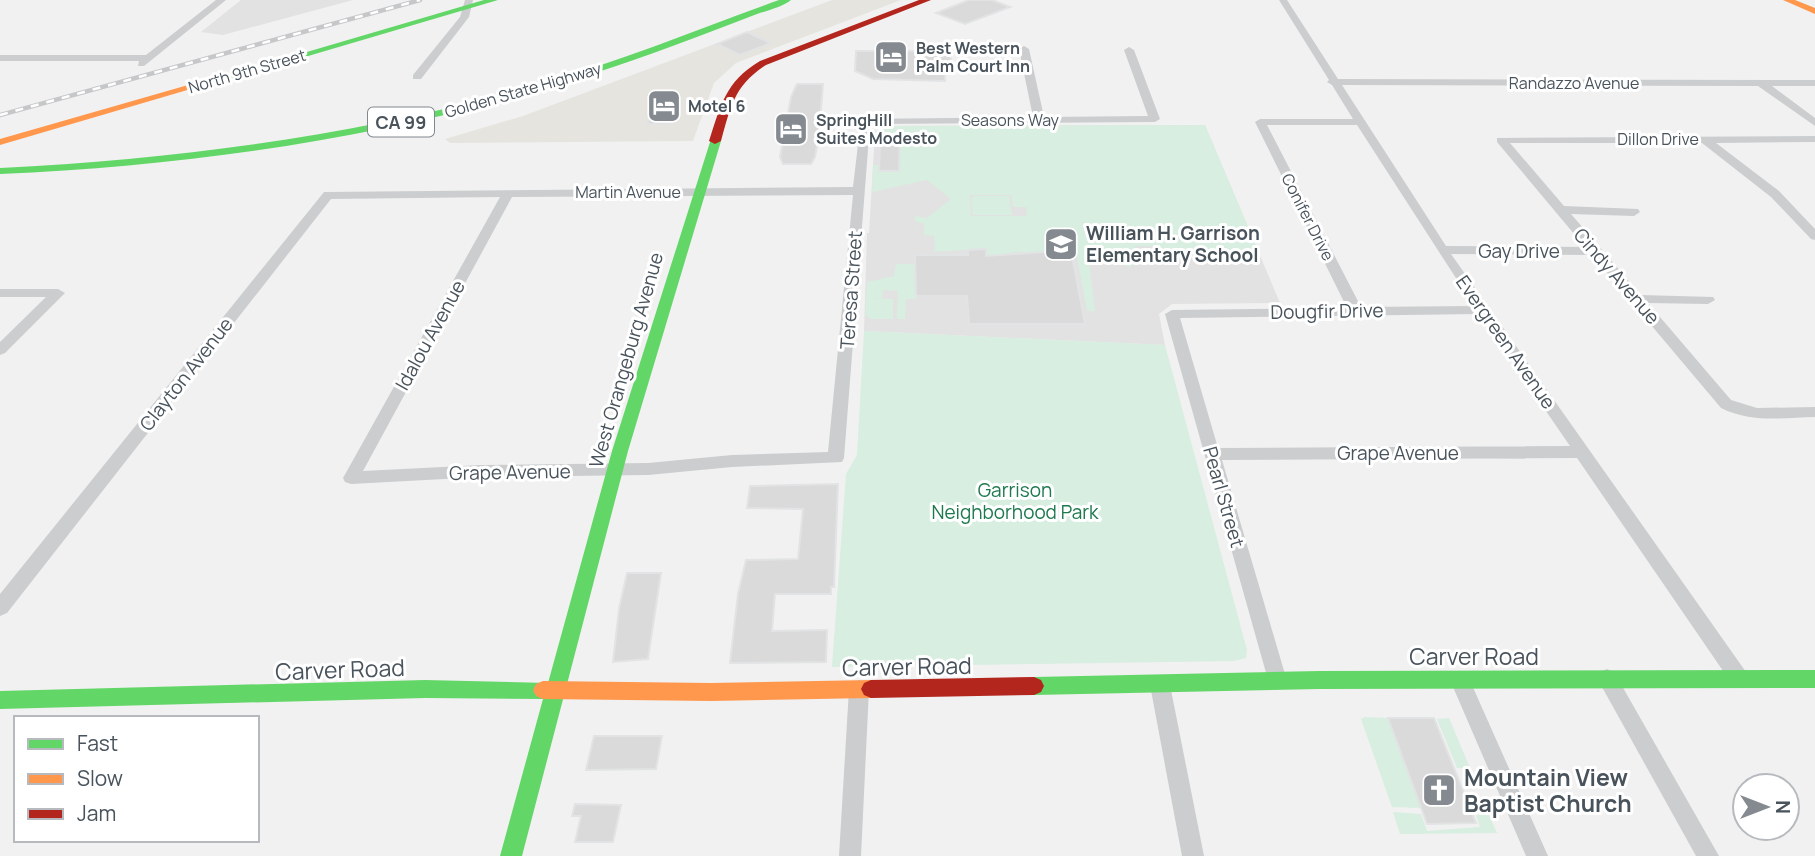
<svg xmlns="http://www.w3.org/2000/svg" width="1815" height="856" font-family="Manrope,sans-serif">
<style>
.commercial{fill:#e5e4df}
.education{fill:#e3e2e2}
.green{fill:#d7eee0;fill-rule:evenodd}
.building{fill:#dadadb;stroke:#e2e3e4;stroke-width:2}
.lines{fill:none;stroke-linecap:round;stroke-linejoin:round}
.street{fill:#cbcdcf;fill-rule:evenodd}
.fast{fill:#63d668;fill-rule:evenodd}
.slow{fill:#ff974d;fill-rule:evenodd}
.jam{fill:#b3261e;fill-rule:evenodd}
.rail-casing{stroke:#c6c7c9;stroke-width:4.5}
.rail{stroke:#fff;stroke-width:2.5;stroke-dasharray:8;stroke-linecap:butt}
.labels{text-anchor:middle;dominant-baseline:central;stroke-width:6;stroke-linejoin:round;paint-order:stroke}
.far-poi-label{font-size:16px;font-weight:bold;fill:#49535c;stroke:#fff;text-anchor:start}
.far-street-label{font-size:16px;fill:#49535c;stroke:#fff}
.shield{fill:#fff;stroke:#80878d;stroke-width:2}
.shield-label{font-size:18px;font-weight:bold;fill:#49535c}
.poi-label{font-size:19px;font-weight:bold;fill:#49535c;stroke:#fff;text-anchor:start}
.street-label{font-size:19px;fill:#49535c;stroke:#fff}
.park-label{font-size:19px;fill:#1e794e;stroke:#fff}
.near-street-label{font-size:23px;fill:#49535c;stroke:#fff}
.near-poi-label{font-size:23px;font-weight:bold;fill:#49535c;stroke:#fff;text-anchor:start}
</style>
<rect width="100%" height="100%" fill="#f1f1f1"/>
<polygon class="commercial" points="832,0 901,0 736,63 714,83 693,141 450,143 445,139 523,116"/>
<g class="education">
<polygon points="241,0 353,0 223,35 201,32"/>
<polygon points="1205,125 1280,303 1172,304 1159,314 1165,345 864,331 867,233 869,233 875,132 889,126"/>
</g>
<g class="green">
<path d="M1205 125 1260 255H1161L1158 246H1135L1137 263 1129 267 1115 262 1089 263 1095 311H1087L1077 257 1072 256 1070 250H1054V252L1029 256 1028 252H1012V256H986L985 249 932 252 935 250 934 236 924 235V224L915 221V216L927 218 951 199 927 180 872 192 873 165H879V171H899L900 141H875V132L889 126ZM1011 195 1013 207H1026L1027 216H971L970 195Z"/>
<polygon points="975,196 1009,196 1012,215 973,215 971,198"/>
<polygon points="896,264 916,264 916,299 906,299 905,319 897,319 898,291 883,290 882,298 872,298 893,299 893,319 871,319 865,315 867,282 894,276"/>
<polygon points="864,331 1165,345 1247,650 1246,658 1234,661 832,667 846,474 857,455"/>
<polygon points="1365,717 1388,718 1421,808 1392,807 1361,719"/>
<polygon points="1449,718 1470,768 1457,768 1437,719"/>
<polygon points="1393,812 1421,814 1427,831 1480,827 1476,815 1489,815 1497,833 1400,834"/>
</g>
<g class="building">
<polygon points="969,0 992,0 1010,7 965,24 936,13"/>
<polygon points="747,32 771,43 740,55 717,44"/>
<polygon points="856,51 950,51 951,63 944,63 945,81 873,79 855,71"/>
<polygon points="797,84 823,84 819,134 815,157 811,164 783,164 780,157 791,97"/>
<polygon points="657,99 677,99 669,124 647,124"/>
<polygon points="880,141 900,141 899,171 879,171"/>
<polygon points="986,249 986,256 1071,250 1085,324 969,324 967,296 916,296 915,255 968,255 968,250"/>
<polygon points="838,484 834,587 831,587 831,594 775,594 772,631 827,630 826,662 730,663 738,594 746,560 798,559 803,509 747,508 750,486"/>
<polygon points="627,573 661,573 648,659 613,662 619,609"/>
<polygon points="1388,718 1434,718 1476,823 1427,824"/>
<polygon points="594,736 662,736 656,769 586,770"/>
<polygon points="575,804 621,805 613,842 575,842 581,816 572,816"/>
</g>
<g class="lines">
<g class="street">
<polygon points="216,0 226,0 144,66 138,66 139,61 0,61 0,55 146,55"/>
<polygon points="465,0 473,0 469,17 421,79 413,79 413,75 460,17"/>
<path d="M1279 0H1287L1338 79 1815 80V86H1772L1815 118V126L1758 86 1342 85 1446 246 1585 247 1497 142V138L1815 136V142L1716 143 1779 191 1815 229V240L1811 239 1771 197 1702 143H1510L1564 206 1638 209 1640 212 1634 216 1571 214 1641 295 1713 297 1715 300 1708 304 1648 303 1731 400 1757 408 1815 407V417C1782 418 1751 423 1721 408L1592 255 1451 254 1746 672 1749 678 1746 684 1739 687 1732 684 1577 458 1222 460 1287 681 1284 687 1277 690 1270 687 1165 314 1172 310 1347 308 1255 122 1260 119H1353L1332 85 1327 82 1329 80ZM1267 125H1357L1474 306 1361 307ZM1479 314 1570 446 1218 448 1180 318Z"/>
<path d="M1024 46 1029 49 1044 117 1148 116 1124 50 1129 47 1134 50 1160 119 1155 122 870 124 844 458 842 462 732 467 648 475 482 477 351 484 345 482 343 478 500 197 331 199 7 613 0 616V594L324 192 853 187 861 119 1033 117 1019 49ZM853 195 828 452 732 455 648 463 482 465 363 471 512 197Z"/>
<polygon points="0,289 58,289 65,293 5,353 0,355 0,342 46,297 0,297"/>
<polygon points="1607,669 1614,672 1719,856 1696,856 1597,678 1600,672"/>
<polygon points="1460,671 1467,674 1548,856 1526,856 1450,680 1453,674"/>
<polygon points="1160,676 1167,679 1170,685 1204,856 1182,856 1150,685 1153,679"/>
<polygon points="859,680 866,683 869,689 861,856 839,856 849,689 852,683"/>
</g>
<g class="fast">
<polygon points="484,0 498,0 217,83 208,81"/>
<path d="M779 0H791C782 7 769 10 757 14 731 24 705 34 678 44 460 126 232 164 0 174V168C184 159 366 134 544 83 624 60 701 28 779 0Z"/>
<polygon points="711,139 721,141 628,451 522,856 500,856 543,699 425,698 0,709 0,691 425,680 548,683 612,451"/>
<polygon points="1815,670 1815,688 1319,689 1034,695 1027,692 1024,686 1027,680 1034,677 1319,671"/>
</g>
<g class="slow">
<polygon points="1783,0 1795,0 1815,8 1815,14"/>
<polygon points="209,79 218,81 0,145 0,139"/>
<polygon points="871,680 878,683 881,689 878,695 871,698 711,701 543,699 536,696 533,690 536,684 543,681 711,683"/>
</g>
<g class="jam">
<path d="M919 0H931L766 65C734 86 731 106 721 141L715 144 709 141C721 105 725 82 760 61Z"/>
<polygon points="1034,677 1041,680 1044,686 1041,692 1034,695 871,698 864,695 861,689 864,683 871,680"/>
</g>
<g class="rail-casing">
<polyline id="rail" points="0,115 420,0"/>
</g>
<use href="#rail" class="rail"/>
</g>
<defs>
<g id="hotel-square" transform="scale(1.75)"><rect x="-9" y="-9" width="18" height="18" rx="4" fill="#848a90" stroke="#fff"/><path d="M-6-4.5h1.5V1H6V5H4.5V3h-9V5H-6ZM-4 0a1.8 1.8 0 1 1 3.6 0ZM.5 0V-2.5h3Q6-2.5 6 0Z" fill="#fff"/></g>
<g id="school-square" transform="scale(1.75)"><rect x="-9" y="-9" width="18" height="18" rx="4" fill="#848a90" stroke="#fff"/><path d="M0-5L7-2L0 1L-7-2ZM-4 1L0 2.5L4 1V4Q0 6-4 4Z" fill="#fff"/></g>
<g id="church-square" transform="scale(1.75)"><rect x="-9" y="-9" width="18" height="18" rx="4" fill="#848a90" stroke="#fff"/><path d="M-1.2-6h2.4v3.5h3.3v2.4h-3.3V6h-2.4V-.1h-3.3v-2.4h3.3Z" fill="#fff"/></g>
</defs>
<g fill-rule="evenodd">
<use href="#hotel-square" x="891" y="57"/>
<use href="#hotel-square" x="664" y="106"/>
<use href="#hotel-square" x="791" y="129"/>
<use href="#school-square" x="1061" y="244"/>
<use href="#church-square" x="1439" y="790"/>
</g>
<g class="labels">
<g class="far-poi-label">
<text x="916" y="48">Best Western<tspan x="916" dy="18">Palm Court Inn</tspan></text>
<text x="688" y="106">Motel 6</text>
<text x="816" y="120">SpringHill<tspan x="816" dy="18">Suites Modesto</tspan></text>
</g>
<g class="far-street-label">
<text transform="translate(247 71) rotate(-16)">North 9th Street</text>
<text x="1574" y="83">Randazzo Avenue</text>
<text transform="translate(523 90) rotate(-16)">Golden State Highway</text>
<text x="1010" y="120">Seasons Way</text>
<text x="1658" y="139">Dillon Drive</text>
<text x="628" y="192">Martin Avenue</text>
<text transform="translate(1308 217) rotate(63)">Conifer Drive</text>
</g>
<rect class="shield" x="368" y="107.5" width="66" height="29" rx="5"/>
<g class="shield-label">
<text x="401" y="122">CA 99</text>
</g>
<g class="poi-label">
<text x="1086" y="233">William H. Garrison<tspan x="1086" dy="22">Elementary School</tspan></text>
</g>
<g class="street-label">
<text x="1519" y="251">Gay Drive</text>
<text transform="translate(1617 276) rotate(49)">Cindy Avenue</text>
<text transform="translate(851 290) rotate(-86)">Teresa Street</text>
<text transform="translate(1327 311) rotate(-1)">Dougfir Drive</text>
<text transform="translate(430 335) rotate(-61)">Idalou Avenue</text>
<text transform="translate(1506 342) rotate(55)">Evergreen Avenue</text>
<text transform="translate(626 360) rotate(-74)">West Orangeburg Avenue</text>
<text transform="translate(186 374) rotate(-52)">Clayton Avenue</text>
<text x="1398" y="453">Grape Avenue</text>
<text transform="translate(510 472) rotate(-1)">Grape Avenue</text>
<text transform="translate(1224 497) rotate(74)">Pearl Street</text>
</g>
<g class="park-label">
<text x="1015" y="490">Garrison<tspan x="1015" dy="22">Neighborhood Park</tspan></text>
</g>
<g class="near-street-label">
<text x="1474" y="656">Carver Road</text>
<text transform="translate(907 666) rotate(-1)">Carver Road</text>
<text transform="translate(340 669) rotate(-2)">Carver Road</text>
</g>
<g class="near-poi-label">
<text x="1464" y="777">Mountain View<tspan x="1464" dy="26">Baptist Church</tspan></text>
</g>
</g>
<rect x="14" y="716" width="245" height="126" fill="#ffffff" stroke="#b6babe" stroke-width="2"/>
<rect x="28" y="739" width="35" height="10" fill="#63d668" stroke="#b6babe" stroke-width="2"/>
<text x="77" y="751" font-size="21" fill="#49535c">Fast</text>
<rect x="28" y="774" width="35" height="10" fill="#ff974d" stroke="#b6babe" stroke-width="2"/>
<text x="77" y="786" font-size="21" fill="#49535c">Slow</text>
<rect x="28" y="809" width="35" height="10" fill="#b3261e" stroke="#b6babe" stroke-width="2"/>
<text x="77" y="821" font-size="21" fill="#49535c">Jam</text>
<g transform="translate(1766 807) rotate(90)"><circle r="33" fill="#ffffff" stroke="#b6babe" stroke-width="2"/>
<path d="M0-5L12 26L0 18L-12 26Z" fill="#848a90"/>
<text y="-10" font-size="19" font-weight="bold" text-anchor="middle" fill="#49535c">N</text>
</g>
</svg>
